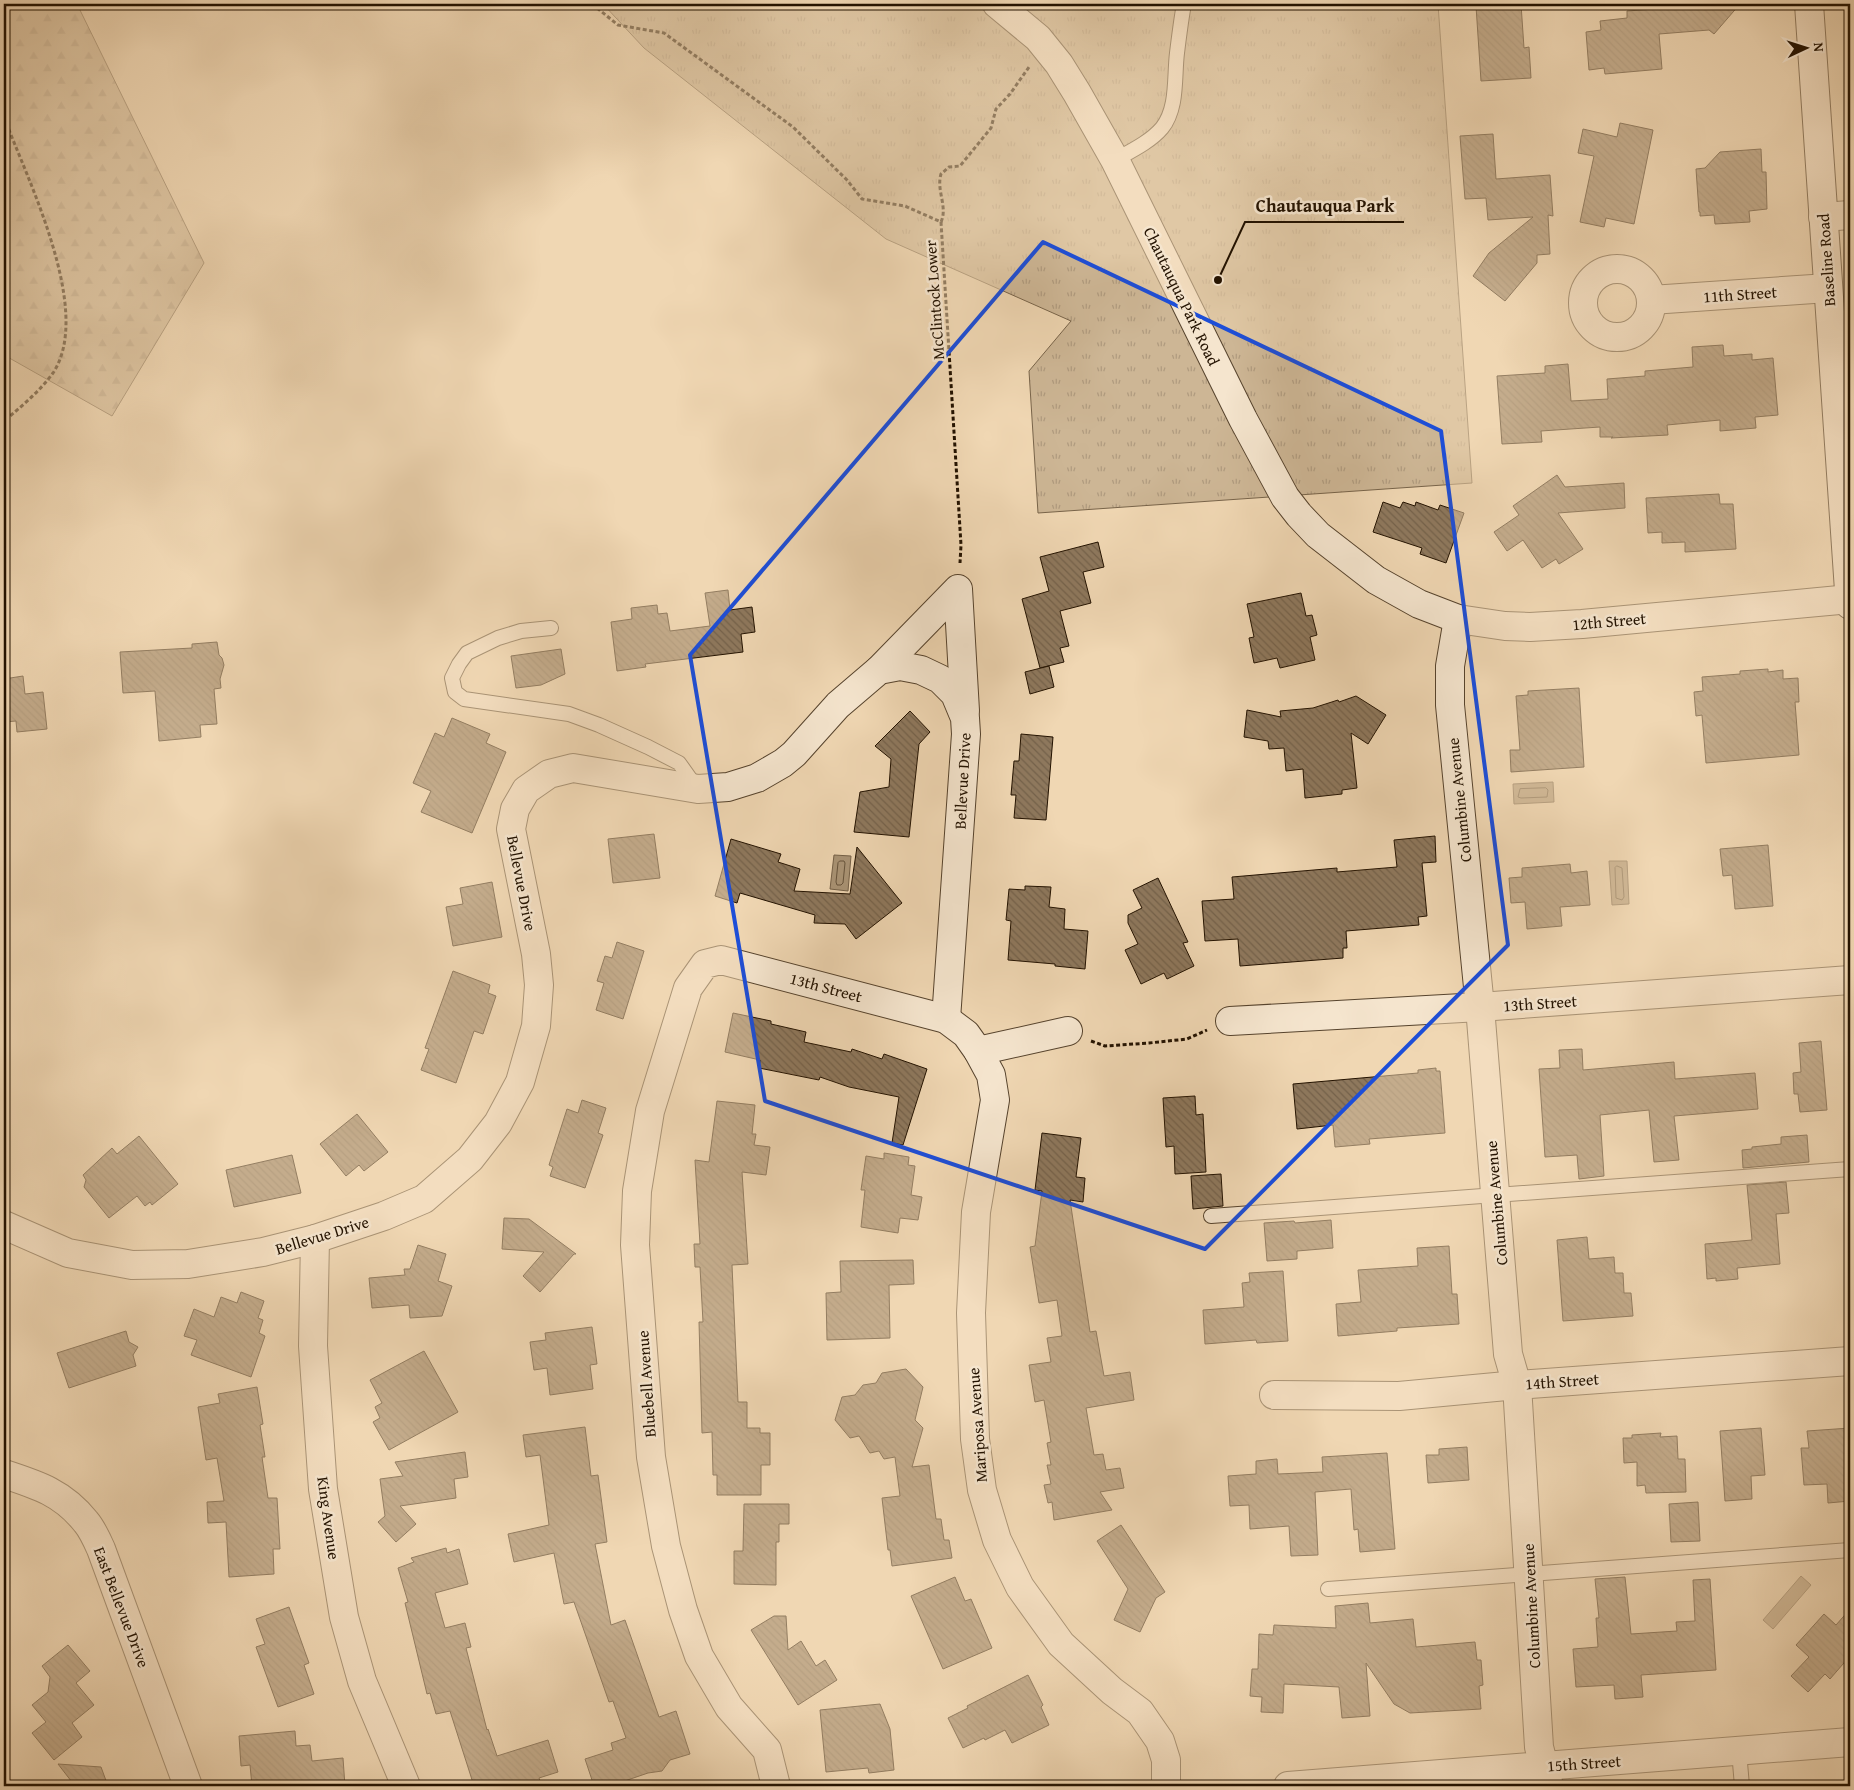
<svg xmlns="http://www.w3.org/2000/svg" width="1854" height="1790" font-family="'Gentium Book Plus',serif">
<style>
.forest{fill:url(#forest-firs);stroke:#78644a}
.park{fill:url(#park-tufts);stroke:#78644a}
.water{fill:#aa9476;stroke:#746047}
.lines{fill:none;stroke-linecap:round;stroke-linejoin:round}
.shore{stroke:#66533b;stroke-width:1}
.building{fill:url(#building-back-hatch);stroke:#231200}
.lane-casing{stroke:#56432d;stroke-width:16}
.street-casing{stroke:#56432d;stroke-width:30}
.secondary-casing{stroke:#231200;stroke-width:30}
.path{stroke:#231200;stroke-width:3;stroke-dasharray:4 2.5;stroke-linecap:butt}
.lane{stroke:#f5e5ce;stroke-width:14}
.street{stroke:#f5e5ce;stroke-width:28}
.secondary{stroke:#f5e5ce;stroke-width:28}
.marked{fill:none;stroke:#1d4ed8;stroke-width:4;stroke-linejoin:round}
.labels{text-anchor:middle;dominant-baseline:central;stroke-width:5;stroke-linejoin:round;paint-order:stroke}
.street-label{font-size:16px;fill:#231200;stroke:#f5e5ce}
.leader{fill:none;stroke:#231200;stroke-width:2}
.callout-dot{fill:#231200;stroke:#f5e5ce;stroke-width:2}
.callout-label{font-size:18px;text-anchor:middle;font-weight:bold;fill:#231200;stroke:#f5e5ce;stroke-width:5;stroke-linejoin:round;paint-order:stroke}
</style>
<defs>
<pattern id="forest-firs" width="22" height="20" patternUnits="userSpaceOnUse" patternTransform="scale(1.25)"><rect width="22" height="20" fill="#cdb695"/><path d="M5 1l3.5 6h-7zM16 11l3.5 6h-7z" fill="#b09b7f"/></pattern>
<pattern id="park-tufts" width="24" height="20" patternUnits="userSpaceOnUse" patternTransform="scale(1.25)"><rect width="24" height="20" fill="#cdb695"/><path d="M3 7l-1-3M5 7V3M7 7l1-3M15 17l-1-3M17 17v-4M19 17l1-3" fill="none" stroke="#b09b7f"/></pattern>
<pattern id="building-back-hatch" width="6" height="6" patternUnits="userSpaceOnUse" patternTransform="scale(1.25)"><rect width="6" height="6" fill="#8e785d"/><path d="M-1 5l2 2M0 0l6 6M5-1l2 2" fill="none" stroke="#74614a"/></pattern>
</defs>
<rect width="100%" height="100%" fill="#f0d7b3"/>
<filter id="stains"><feTurbulence type="fractalNoise" baseFrequency=".004" numOctaves="4"/><feColorMatrix values="0 0 0 0 .2 0 0 0 0 .09 0 0 0 0 .02 0 0 0 .5 -.17"/></filter>
<radialGradient id="worn" r=".72"><stop offset=".6" stop-color="#630" stop-opacity="0"/><stop offset="1" stop-color="#630" stop-opacity=".3"/></radialGradient>
<polygon class="forest" points="4,4 77,4 204,263 112,416 4,355"/>
<polygon class="park" points="603,4 1438,4 1472,483 1038,513 1029,371 1071,321 886,239 644,48"/>
<g class="water">
<polygon points="1553,782 1554,802 1514,804 1513,784"/>
<polygon points="834,855 851,856 848,891 830,889"/>
<polygon points="1609,861 1627,861 1629,904 1612,905"/>
<polygon points="1801,1576 1811,1585 1773,1629 1763,1620"/>
</g>
<g class="lines">
<g class="shore">
<polygon points="1546,788 1548,790 1547,797 1521,798 1518,797 1520,789"/>
<polygon points="840,861 844,861 845,863 843,883 841,885 837,885 836,882 838,863"/>
<polygon points="1617,866 1622,868 1624,897 1622,900 1616,898 1615,868"/>
</g>
</g>
<g class="building">
<polygon points="1487,4 1521,4 1524,48 1529,47 1531,78 1481,81 1476,6 1487,6"/>
<polygon points="1669,4 1740,4 1714,34 1709,30 1659,34 1662,69 1605,74 1604,68 1589,70 1586,32 1601,30 1600,21 1627,18 1627,11 1669,8"/>
<polygon points="1620,123 1653,130 1634,224 1606,218 1604,227 1580,222 1594,156 1578,153 1583,129 1617,137"/>
<polygon points="1493,134 1496,179 1550,175 1553,216 1548,215 1550,254 1537,255 1537,263 1505,301 1473,276 1489,253 1533,217 1488,220 1486,198 1465,199 1460,136"/>
<polygon points="1761,149 1762,172 1766,172 1767,209 1749,211 1750,222 1715,224 1714,215 1700,216 1700,212 1699,212 1696,169 1705,168 1720,152"/>
<polygon points="1723,345 1724,356 1752,354 1752,360 1773,358 1778,415 1755,417 1756,428 1720,431 1720,420 1667,425 1668,435 1611,438 1613,437 1600,437 1600,427 1541,431 1542,442 1502,444 1497,376 1545,373 1545,366 1568,364 1571,401 1608,399 1607,379 1645,376 1645,371 1693,367 1692,347"/>
<polygon points="1557,475 1565,487 1624,483 1625,508 1558,513 1583,549 1559,564 1556,559 1542,568 1523,540 1507,551 1494,532 1519,515 1513,506"/>
<polygon points="1719,494 1720,504 1733,504 1736,549 1685,552 1685,542 1662,543 1662,532 1648,533 1646,498"/>
<polygon points="1383,502 1400,508 1403,502 1415,506 1416,502 1438,510 1440,505 1464,513 1446,563 1420,554 1422,548 1373,532"/>
<polygon points="1098,542 1104,567 1083,572 1091,603 1060,611 1069,646 1060,648 1064,662 1040,668 1022,599 1049,591 1040,557"/>
<polygon points="728,590 730,610 752,607 755,632 741,634 743,652 645,664 646,667 617,671 611,622 632,619 631,608 657,605 658,614 667,613 670,631 710,626 705,593"/>
<polygon points="1301,593 1306,616 1312,615 1317,635 1310,637 1315,660 1280,668 1277,658 1254,663 1249,638 1254,637 1247,604"/>
<polygon points="217,642 219,655 222,658 224,665 220,679 221,688 214,689 217,724 200,725 201,737 159,741 155,691 123,693 120,652 192,648 192,644"/>
<polygon points="561,649 565,674 541,685 516,688 511,656"/>
<polygon points="1049,666 1054,687 1030,694 1025,672"/>
<polygon points="1768,669 1768,672 1783,670 1783,679 1798,678 1799,702 1795,702 1799,755 1706,763 1702,715 1696,716 1694,692 1703,691 1702,677 1740,674 1740,671"/>
<polygon points="23,676 25,694 43,692 47,729 17,732 16,721 4,722 4,679"/>
<polygon points="1579,688 1584,767 1511,772 1510,750 1520,750 1516,696 1528,695 1528,691"/>
<polygon points="1356,696 1386,715 1368,744 1351,733 1357,788 1342,790 1342,794 1305,798 1303,769 1286,771 1284,748 1269,749 1268,741 1244,737 1247,710 1281,717 1280,711 1313,708 1338,700 1339,702"/>
<polygon points="910,711 930,732 919,744 909,837 854,832 860,792 889,787 891,759 875,746"/>
<polygon points="452,718 490,734 486,743 506,752 472,833 421,812 431,791 413,783 435,733 444,737"/>
<polygon points="1021,734 1053,737 1046,820 1014,818 1016,795 1011,795 1014,761 1019,761"/>
<polygon points="654,834 660,878 613,883 608,839"/>
<polygon points="1435,836 1436,862 1422,863 1427,916 1418,917 1419,925 1346,931 1347,948 1343,948 1343,958 1240,966 1238,939 1205,941 1202,901 1234,899 1232,877 1337,868 1337,872 1397,867 1394,840"/>
<polygon points="731,839 781,854 778,862 800,869 794,891 850,894 857,847 902,903 856,939 845,924 814,923 815,915 740,893 737,903 715,896"/>
<polygon points="1768,845 1773,906 1735,909 1732,875 1723,876 1720,849"/>
<polygon points="1570,864 1571,873 1587,871 1590,905 1560,907 1562,926 1527,929 1525,902 1511,903 1509,878 1522,877 1522,868"/>
<polygon points="1158,878 1188,942 1183,943 1194,966 1167,979 1164,973 1141,984 1125,950 1138,944 1128,923 1128,915 1142,908 1133,890"/>
<polygon points="492,882 502,937 453,946 446,907 463,904 460,888"/>
<polygon points="1025,886 1051,887 1049,907 1065,909 1064,929 1088,931 1085,969 1055,966 1055,964 1008,960 1011,921 1006,920 1009,889 1025,890"/>
<polygon points="617,942 644,951 623,1019 596,1010 604,983 597,981 605,956 612,958"/>
<polygon points="453,971 490,985 488,993 496,996 483,1034 474,1031 456,1083 421,1070 429,1049 425,1048"/>
<polygon points="733,1013 771,1021 771,1024 806,1032 804,1042 851,1052 852,1049 882,1059 884,1054 927,1069 903,1145 892,1143 899,1097 849,1087 820,1077 819,1080 759,1068 760,1060 725,1052"/>
<polygon points="1821,1041 1827,1110 1800,1112 1798,1094 1794,1094 1793,1073 1801,1072 1799,1043"/>
<polygon points="1582,1049 1583,1070 1674,1062 1675,1079 1755,1073 1758,1109 1674,1116 1679,1160 1654,1162 1649,1110 1600,1115 1604,1176 1579,1179 1577,1155 1545,1157 1539,1069 1560,1068 1559,1050"/>
<polygon points="1436,1068 1436,1071 1440,1071 1445,1133 1369,1139 1370,1144 1335,1147 1333,1125 1297,1129 1293,1084 1418,1073 1418,1070"/>
<polygon points="1195,1096 1196,1115 1203,1114 1206,1172 1175,1174 1174,1146 1166,1147 1163,1098"/>
<polygon points="582,1100 606,1108 598,1133 603,1135 585,1188 550,1176 553,1167 549,1165 567,1109 578,1113"/>
<polygon points="717,1101 755,1105 752,1134 756,1134 754,1145 770,1147 766,1175 742,1172 748,1264 732,1265 738,1402 747,1402 747,1428 760,1428 760,1433 770,1433 770,1465 761,1465 761,1495 717,1495 717,1475 713,1475 712,1432 702,1433 699,1322 703,1322 700,1267 695,1267 694,1244 700,1244 695,1160 709,1162"/>
<polygon points="357,1114 388,1152 364,1171 359,1165 346,1176 320,1144"/>
<polygon points="1042,1133 1081,1138 1076,1177 1085,1178 1083,1202 1070,1200 1090,1332 1096,1331 1104,1376 1130,1372 1134,1400 1086,1408 1094,1455 1103,1454 1106,1470 1120,1468 1124,1488 1100,1492 1112,1510 1054,1520 1052,1502 1048,1503 1044,1485 1051,1484 1047,1465 1051,1465 1047,1443 1051,1442 1044,1400 1035,1402 1029,1365 1051,1362 1047,1338 1062,1336 1057,1300 1039,1303 1030,1247 1035,1246 1042,1191 1035,1190"/>
<polygon points="1807,1135 1809,1162 1743,1168 1742,1150 1752,1149 1752,1147 1781,1144 1781,1137"/>
<polygon points="139,1136 178,1184 152,1205 150,1202 145,1206 137,1196 109,1218 84,1187 86,1180 83,1175 112,1148 117,1154"/>
<polygon points="884,1153 909,1157 908,1165 915,1166 911,1195 922,1197 918,1220 900,1218 898,1233 861,1227 865,1190 861,1190 866,1156 884,1159"/>
<polygon points="292,1155 301,1193 234,1207 226,1170"/>
<polygon points="1221,1174 1223,1206 1193,1209 1191,1176"/>
<polygon points="1786,1182 1789,1213 1776,1214 1780,1264 1737,1268 1738,1279 1716,1281 1716,1278 1707,1279 1705,1244 1752,1240 1747,1185"/>
<polygon points="504,1218 529,1219 576,1254 574,1254 540,1292 523,1276 544,1252 502,1249"/>
<polygon points="1331,1220 1333,1248 1297,1251 1297,1259 1267,1261 1264,1223 1294,1221 1295,1223"/>
<polygon points="1587,1237 1589,1259 1614,1257 1615,1273 1623,1273 1624,1293 1631,1293 1633,1316 1563,1321 1557,1240"/>
<polygon points="418,1245 446,1254 438,1281 452,1286 442,1316 410,1318 409,1305 372,1308 369,1278 405,1275 404,1269 410,1269"/>
<polygon points="1449,1246 1452,1294 1457,1294 1459,1324 1397,1328 1397,1331 1338,1336 1336,1304 1361,1302 1358,1270 1418,1266 1417,1248"/>
<polygon points="913,1260 914,1284 889,1285 890,1338 827,1340 826,1293 841,1292 840,1261"/>
<polygon points="1283,1271 1288,1341 1257,1343 1256,1340 1205,1344 1203,1310 1244,1307 1242,1283 1250,1282 1249,1273"/>
<polygon points="241,1292 264,1301 258,1318 263,1320 259,1333 265,1336 251,1377 191,1355 197,1340 184,1336 194,1309 214,1317 221,1297 237,1303"/>
<polygon points="592,1327 597,1364 590,1365 593,1389 550,1395 547,1368 534,1370 530,1342 546,1340 545,1333"/>
<polygon points="126,1331 129,1342 138,1347 133,1355 136,1366 69,1388 57,1353"/>
<polygon points="424,1351 458,1412 389,1450 373,1422 380,1418 375,1407 382,1403 370,1380"/>
<polygon points="906,1369 923,1387 915,1420 923,1428 912,1467 929,1465 936,1519 941,1519 944,1540 949,1540 952,1558 892,1566 890,1550 888,1550 882,1498 900,1496 895,1457 884,1459 879,1451 870,1453 859,1436 850,1438 835,1420 842,1397 855,1395 863,1385 876,1383 882,1373"/>
<polygon points="257,1387 263,1424 260,1425 265,1457 262,1457 268,1498 277,1498 280,1549 273,1549 274,1574 229,1577 226,1522 208,1523 207,1502 224,1501 217,1458 206,1460 198,1407 220,1403 218,1394"/>
<polygon points="585,1427 591,1476 598,1475 607,1542 595,1544 611,1625 625,1620 659,1717 676,1711 690,1754 670,1760 662,1771 648,1773 610,1786 594,1786 585,1759 613,1750 611,1743 626,1738 613,1701 609,1702 574,1602 564,1604 554,1553 514,1562 508,1534 549,1525 540,1455 526,1457 523,1435"/>
<polygon points="1761,1428 1765,1475 1751,1476 1752,1499 1725,1501 1720,1431"/>
<polygon points="1850,1428 1850,1501 1828,1503 1827,1484 1804,1485 1801,1448 1809,1448 1807,1431"/>
<polygon points="1661,1433 1660,1437 1677,1436 1678,1459 1685,1459 1686,1492 1646,1493 1645,1485 1637,1486 1637,1462 1624,1463 1623,1438 1632,1438 1632,1435"/>
<polygon points="1467,1447 1469,1480 1428,1483 1426,1455 1439,1455 1439,1449"/>
<polygon points="465,1452 468,1477 454,1479 456,1498 400,1506 416,1524 396,1542 378,1522 385,1516 380,1479 403,1476 395,1462"/>
<polygon points="1387,1453 1395,1549 1360,1552 1358,1529 1354,1530 1351,1489 1315,1492 1318,1555 1291,1556 1289,1526 1250,1529 1249,1505 1230,1506 1228,1476 1256,1474 1256,1461 1277,1459 1278,1474 1323,1472 1322,1457"/>
<polygon points="1698,1502 1700,1541 1671,1542 1669,1504"/>
<polygon points="744,1504 789,1504 789,1524 779,1524 779,1542 776,1542 776,1585 734,1584 734,1551 743,1551"/>
<polygon points="1121,1525 1165,1592 1156,1598 1140,1632 1114,1620 1128,1589 1097,1541"/>
<polygon points="446,1548 447,1553 459,1549 468,1584 435,1593 445,1628 465,1623 471,1647 466,1648 487,1730 488,1729 497,1756 548,1740 558,1772 539,1778 542,1786 474,1786 450,1711 436,1714 430,1693 427,1694 405,1603 408,1602 398,1568 414,1562 411,1558"/>
<polygon points="955,1577 965,1601 971,1599 992,1648 943,1669 911,1596"/>
<polygon points="1625,1577 1631,1634 1677,1631 1676,1622 1695,1621 1693,1580 1710,1579 1716,1670 1641,1675 1643,1697 1615,1699 1614,1685 1576,1687 1573,1649 1598,1647 1596,1618 1599,1618 1595,1579"/>
<polygon points="1368,1603 1370,1623 1413,1619 1416,1647 1475,1642 1477,1660 1481,1660 1483,1685 1479,1686 1481,1709 1410,1713 1394,1704 1366,1663 1370,1716 1342,1718 1339,1687 1284,1684 1283,1713 1261,1712 1262,1697 1250,1696 1252,1669 1258,1669 1259,1634 1273,1635 1274,1625 1336,1628 1335,1606"/>
<polygon points="289,1607 309,1663 304,1665 314,1694 278,1707 256,1647 265,1644 256,1619"/>
<polygon points="1850,1609 1850,1656 1830,1679 1825,1674 1808,1692 1791,1676 1809,1657 1796,1645 1824,1614 1836,1625"/>
<polygon points="774,1616 786,1616 788,1650 801,1641 816,1666 825,1660 837,1680 798,1705 751,1630"/>
<polygon points="68,1645 90,1671 76,1683 94,1705 72,1723 82,1737 54,1760 32,1733 46,1722 32,1705 48,1692 50,1677 42,1666"/>
<polygon points="1028,1675 1043,1705 1041,1707 1049,1725 1012,1743 1005,1730 985,1740 984,1738 963,1748 948,1718 968,1708 967,1706"/>
<polygon points="880,1704 890,1729 894,1770 869,1773 868,1768 826,1772 820,1710"/>
<polygon points="295,1731 296,1746 310,1745 312,1761 343,1758 345,1786 252,1786 250,1765 241,1766 239,1736"/>
<polygon points="58,1764 101,1767 108,1786 75,1786"/>
</g>
<g class="lines">
<g class="lane-casing">
<g id="lane">
<path d="M1115 160C1131 151 1150 142 1162 128 1178 108 1174 77 1177 53 1179 37 1181 20 1184 4"/>
<polyline points="551,628 521,631 498,638 467,653 459,664 452,678 455,692 464,699 569,714 599,725 648,747 679,763 696,787"/>
<polyline points="1211,1216 1850,1169"/>
<polyline points="1328,1589 1850,1550"/>
<polyline points="1739,1751 1742,1786"/>
</g>
</g>
<g class="street-casing">
<g id="street">
<polyline points="997,4 1038,38 1059,64 1077,93 1115,160 1243,419 1285,497 1299,515 1318,535 1376,580 1419,604 1458,619 1505,626 1530,627 1582,624 1850,599"/>
<polyline points="1823,217 1850,215"/>
<circle cx="1617" cy="303" r="34"/>
<polyline points="1651,300 1828,288"/>
<polyline points="1458,619 1450,666 1450,705 1480,1007 1508,1354 1517,1385 1539,1747 1549,1786"/>
<polyline points="879,670 958,589 965,711"/>
<polyline points="1230,1021 1480,1007 1850,980"/>
<polyline points="978,1051 1068,1031"/>
<polyline points="4,1225 68,1253 132,1265 188,1264 263,1252 315,1239 384,1216 424,1199 470,1159 498,1123 520,1082 536,1026 539,985 536,954 511,829 515,809 526,790 549,774 573,768 698,789 728,787 757,778 783,763 794,754 838,705 879,670 900,666 921,670 940,679 955,694 965,718 966,734 946,1019"/>
<polyline points="315,1239 313,1346 323,1489 344,1617 362,1681 406,1786"/>
<polyline points="1274,1395 1399,1396 1517,1385 1850,1361"/>
<path d="M4 1474C38 1485 63 1493 86 1522 92 1529 97 1540 101 1549L188 1786"/>
<polyline points="776,1786 767,1750 729,1707 699,1656 683,1610 666,1546 651,1457 635,1245 637,1191 650,1111 688,988 705,964 721,960 946,1019 966,1034 978,1051 991,1075 995,1100 976,1212 971,1313 975,1439 982,1490 997,1540 1020,1587 1061,1644 1112,1691 1140,1712 1160,1741 1166,1760 1166,1786"/>
<polyline points="1288,1786 1850,1742"/>
</g>
</g>
<g class="secondary-casing">
<polyline id="secondary" points="1809,4 1850,605"/>
</g>
<g class="path">
<polyline points="592,4 618,25 664,33 793,127 847,180 862,199 905,206 941,222 961,545 960,563"/>
<path d="M4 117C27 179 94 311 53 373 40 391 21 407 4 421"/>
<path d="M941 222C948 207 936 190 941 174L949 167 960 166 991 128 996 109 1010 94 1029 67"/>
<polyline points="1091,1041 1105,1046 1149,1043 1187,1039 1207,1030"/>
</g>
<use href="#lane" class="lane"/>
<use href="#street" class="street"/>
<use href="#secondary" class="secondary"/>
</g>
<path d="M0 0H1854V1790H0ZM1043 242 1441 431 1508 945 1205 1249 765 1101 690 655Z" fill="#f0d7b3" fill-opacity=".55" fill-rule="evenodd"/>
<path class="marked" d="M1043 242 1441 431 1508 945 1205 1249 765 1101 690 655Z"/>
<g class="labels">
<g class="street-label">
<text transform="translate(1826 260) rotate(-94)">Baseline Road</text>
<text transform="translate(1740 294) rotate(-4)">11th Street</text>
<text transform="translate(1182 296) rotate(64)">Chautauqua Park Road</text>
<text transform="translate(934 300) rotate(-94)">McClintock Lower</text>
<text transform="translate(1609 621) rotate(-5)">12th Street</text>
<text transform="translate(962 781) rotate(-87)">Bellevue Drive</text>
<text transform="translate(1459 800) rotate(-96)">Columbine Avenue</text>
<text transform="translate(522 883) rotate(79)">Bellevue Drive</text>
<text transform="translate(826 987) rotate(15)">13th Street</text>
<text transform="translate(1540 1003) rotate(-4)">13th Street</text>
<text transform="translate(1496 1203) rotate(-95)">Columbine Avenue</text>
<text transform="translate(322 1235) rotate(-17)">Bellevue Drive</text>
<text transform="translate(1562 1381) rotate(-4)">14th Street</text>
<text transform="translate(646 1384) rotate(-94)">Bluebell Avenue</text>
<text transform="translate(977 1425) rotate(-94)">Mariposa Avenue</text>
<text transform="translate(329 1518) rotate(82)">King Avenue</text>
<text transform="translate(1531 1606) rotate(-93)">Columbine Avenue</text>
<text transform="translate(122 1607) rotate(69)">East Bellevue Drive</text>
<text transform="translate(1584 1763) rotate(-4)">15th Street</text>
</g>
</g>
<path class="leader" d="M1218 280L1245 222H1404"/>
<circle class="callout-dot" cx="1218" cy="280" r="5"/>
<g class="callout-label">
<text x="1325" y="212">Chautauqua Park</text>
</g>
<rect width="1854" height="1790" fill="none" stroke="#f0d7b3" stroke-width="20"/>
<rect x="5" y="5" width="1844" height="1780" fill="none" stroke="#231200" stroke-width="2.5"/>
<rect x="10" y="10" width="1834" height="1770" fill="none" stroke="#231200"/>
<g transform="translate(1806 48) rotate(86)" stroke="#f5e5ce" stroke-width="4" paint-order="stroke">
<path d="M0-4L9 19L0 12L-9 19Z" fill="#231200"/>
<text y="-8" font-size="14" font-weight="bold" text-anchor="middle" fill="#231200">N</text>
</g>
<rect width="100%" height="100%" filter="url(#stains)"/>
<rect width="100%" height="100%" fill="url(#worn)"/>
</svg>
